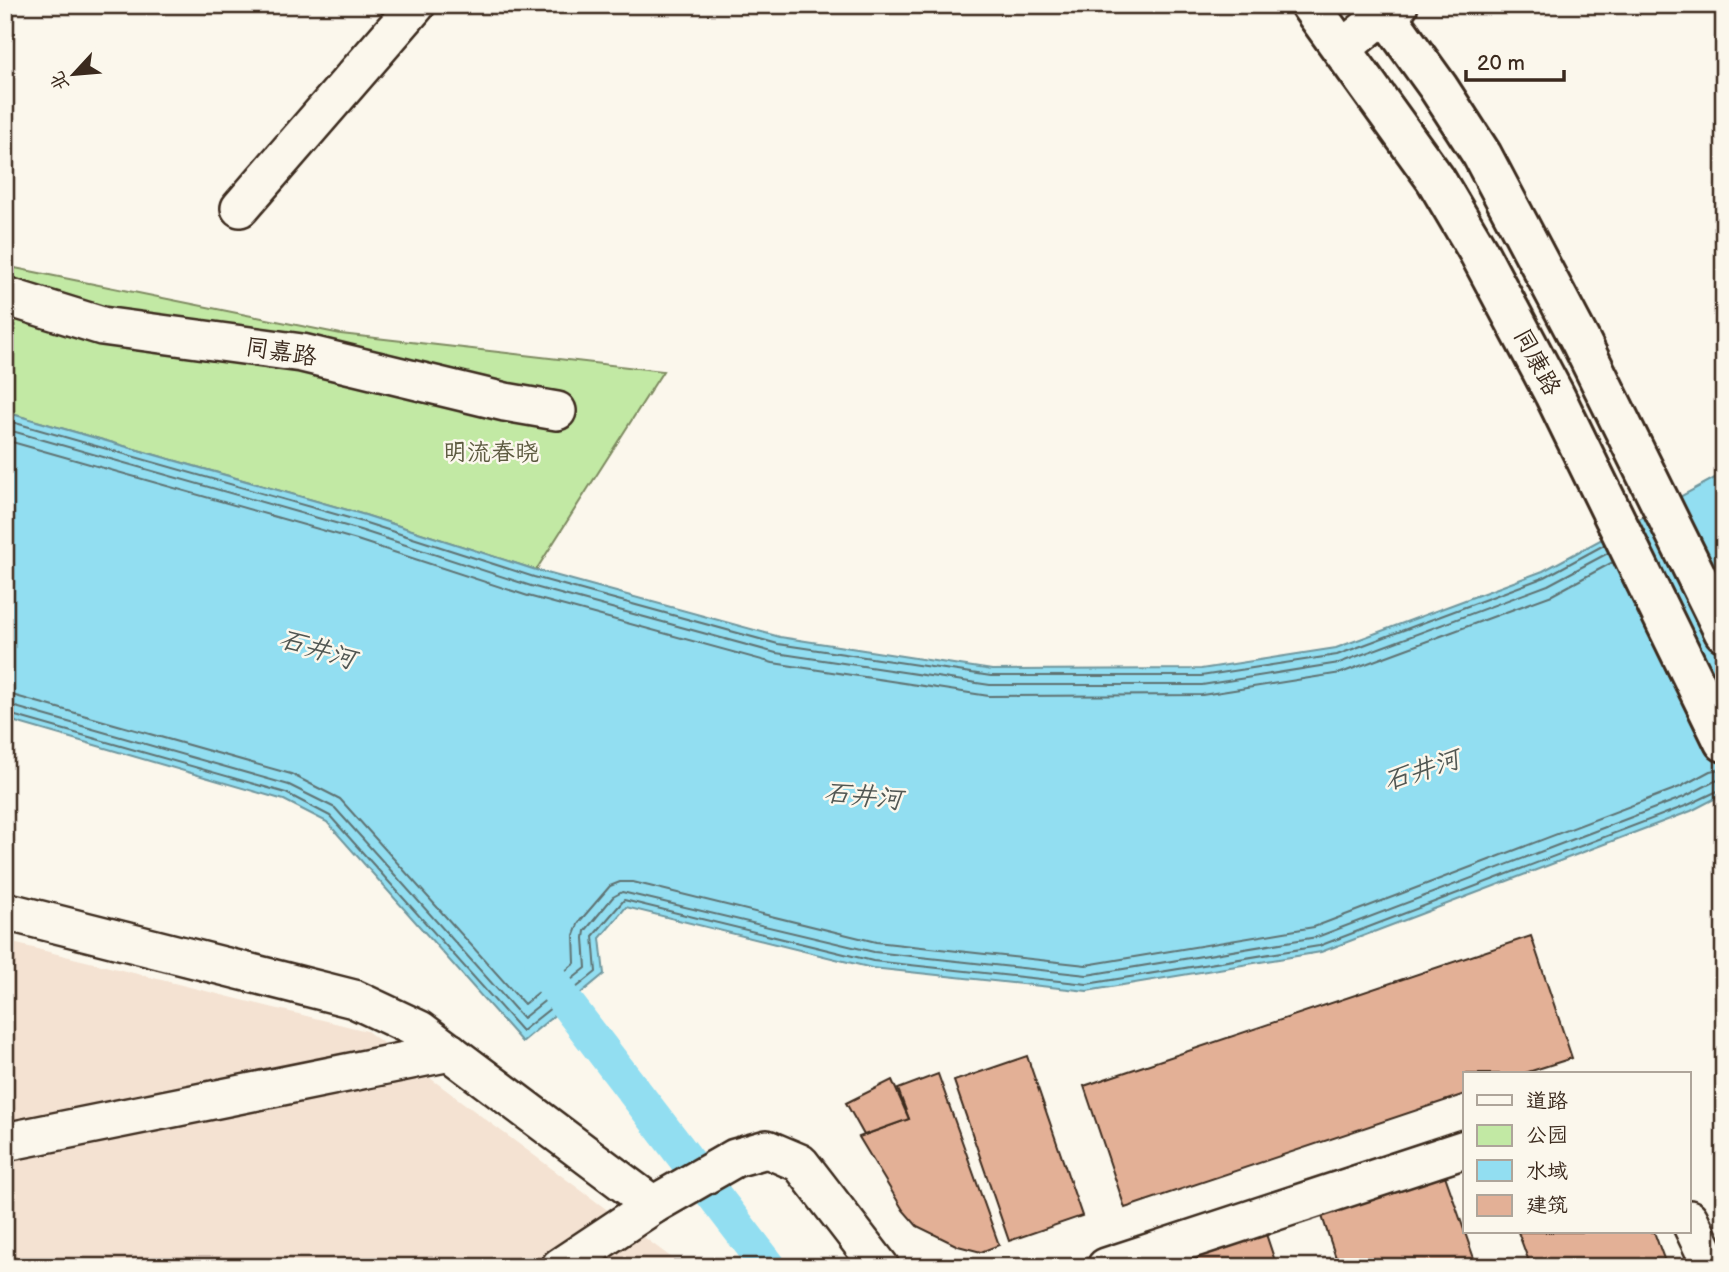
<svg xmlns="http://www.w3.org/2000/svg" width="1729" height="1272" font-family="'Balsamiq Sans','LXGW WenKai TC',sans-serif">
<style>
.built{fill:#f4e2d2}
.green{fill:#c2e9a4;stroke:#7e8a61;stroke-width:2}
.water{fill:#92def1;stroke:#6f969d;stroke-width:2}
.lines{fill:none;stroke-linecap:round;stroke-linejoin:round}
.shore{stroke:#5e7272;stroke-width:2}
.canal{stroke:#92def1;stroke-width:35}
.building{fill:#e3b096;stroke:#3b2a1e;stroke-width:2}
.street-casing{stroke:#3b2a1e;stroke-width:42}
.secondary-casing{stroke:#3b2a1e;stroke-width:44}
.street{stroke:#fbf7ec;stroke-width:37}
.secondary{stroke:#fbf7ec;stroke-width:38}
.labels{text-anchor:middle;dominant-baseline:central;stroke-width:5;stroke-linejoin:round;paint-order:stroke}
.street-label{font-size:24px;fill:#3b2a1e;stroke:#fbf7ec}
.park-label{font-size:24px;fill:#5d5a40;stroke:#fbf7ec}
.water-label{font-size:26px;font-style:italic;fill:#515753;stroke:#fbf7ec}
</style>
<rect width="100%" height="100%" fill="#fbf7ec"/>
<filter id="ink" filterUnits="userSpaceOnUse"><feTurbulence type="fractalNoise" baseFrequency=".0143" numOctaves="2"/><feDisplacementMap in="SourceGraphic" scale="14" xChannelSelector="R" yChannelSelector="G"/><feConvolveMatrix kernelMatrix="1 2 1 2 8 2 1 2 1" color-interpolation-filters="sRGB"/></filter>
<g filter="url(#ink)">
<polygon class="built" points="5,941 367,1031 684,1267 5,1267"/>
<polygon class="green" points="5,266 341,334 663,371 536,570 365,515 5,412"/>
<polygon class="water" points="5,412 365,515 536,570 780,637 992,670 1201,669 1336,648 1543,571 1724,473 1724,794 1691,811 1321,952 1087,991 872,968 626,907 600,938 604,974 522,1042 327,822 284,800 5,719"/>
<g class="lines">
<g class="shore">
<polyline points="5,420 363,522 534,577 778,644 991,676 1201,676 1337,655 1545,577 1604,545"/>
<polyline points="5,429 360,530 531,586 776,653 990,685 1202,685 1339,663 1548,585 1608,553"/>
<polyline points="5,440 357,540 528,596 773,663 989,696 1202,695 1341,673 1552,595 1613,562"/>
<polyline points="5,693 291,774 340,799 524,1004 575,963 574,935 579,922 610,886 620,882 633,882 876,942 1086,965 1314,927 1680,787 1710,771 1724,768"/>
<polyline points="5,704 289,785 335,808 523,1018 586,968 584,938 585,931 613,897 622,892 874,952 1087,975 1317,937 1684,797 1715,781 1724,779"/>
<polyline points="5,713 286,793 330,816 522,1031 596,972 593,936 624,900 873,961 1087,984 1319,946 1688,805 1724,788"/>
</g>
<polyline class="canal" points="542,965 567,1004 769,1267"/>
</g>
<g class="building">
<polygon points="1531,936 1572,1058 1522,1074 1465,1074 1465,1094 1125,1208 1084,1086"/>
<polygon points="1027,1056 1082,1216 1009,1241 954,1081"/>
<polygon points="938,1074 999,1245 981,1252 958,1246 917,1226 903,1210 859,1137 909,1119 898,1089"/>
<polygon points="892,1080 909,1119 864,1135 846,1103"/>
<polygon points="1442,1167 1477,1267 1339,1267 1320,1210"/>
<polygon points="1264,1228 1277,1267 1151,1267"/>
<polygon points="1518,1232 1654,1232 1667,1267 1531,1267"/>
</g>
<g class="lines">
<g class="street-casing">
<g id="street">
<polyline points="1343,48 1386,13 1399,5"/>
<polyline points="240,208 416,5"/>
<polyline points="5,296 102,326 302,353 505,402 557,411"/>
<polyline points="5,911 354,999 420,1030 653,1205"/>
<polyline points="5,1142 450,1052"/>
<polyline points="1689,1219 1712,1267"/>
<polyline points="560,1267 653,1205 735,1158 767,1149 800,1163 880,1267"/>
<polyline points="1106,1267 1465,1149"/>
</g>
</g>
<g class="secondary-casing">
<g id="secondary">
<polyline points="1310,5 1436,180 1478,251 1554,394 1724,742"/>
<polyline points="1379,5 1438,87 1482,155 1581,342 1724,632"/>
</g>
</g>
<use href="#street" class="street"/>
<use href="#secondary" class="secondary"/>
</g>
</g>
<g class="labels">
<g class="street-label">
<text transform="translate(281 352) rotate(9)">同嘉路</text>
<text transform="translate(1537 362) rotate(62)">同康路</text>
</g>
<g class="park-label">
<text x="491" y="452">明流春晓</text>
</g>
<g class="water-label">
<text transform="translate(317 650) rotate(17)">石井河</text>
<text transform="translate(1422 771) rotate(-18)">石井河</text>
<text transform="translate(863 797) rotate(6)">石井河</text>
</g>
</g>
<rect width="1729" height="1272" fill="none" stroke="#fbf7ec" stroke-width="28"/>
<rect x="14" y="14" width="1701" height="1244" fill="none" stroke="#3b2a1e" stroke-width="2.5" filter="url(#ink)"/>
<rect x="1463" y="1072" width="228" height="161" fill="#fbf7ec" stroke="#aea59a" stroke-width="2"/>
<rect x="1477" y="1095" width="35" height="10" fill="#fbf7ec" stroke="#aea59a" stroke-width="2"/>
<text x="1526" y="1108" font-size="21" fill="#3b2a1e">道路</text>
<rect x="1477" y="1125" width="35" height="21" fill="#c2e9a4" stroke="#aea59a" stroke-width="2"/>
<text x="1526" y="1142" font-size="21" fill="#3b2a1e">公园</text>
<rect x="1477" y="1160" width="35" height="21" fill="#92def1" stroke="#aea59a" stroke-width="2"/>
<text x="1526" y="1178" font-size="21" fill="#3b2a1e">水域</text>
<rect x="1477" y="1195" width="35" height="21" fill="#e3b096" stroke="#aea59a" stroke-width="2"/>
<text x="1526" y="1212" font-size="21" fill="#3b2a1e">建筑</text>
<g transform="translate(74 74) rotate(244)" stroke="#fbf7ec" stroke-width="5" paint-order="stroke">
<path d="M0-5L12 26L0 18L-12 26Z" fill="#3b2a1e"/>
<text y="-10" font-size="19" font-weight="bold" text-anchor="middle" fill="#3b2a1e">北</text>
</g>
<path d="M1466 70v10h98v-10" fill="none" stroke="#3b2a1e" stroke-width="3.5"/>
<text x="1477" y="70" font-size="21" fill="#3b2a1e" stroke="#fbf7ec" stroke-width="5" paint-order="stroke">20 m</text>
</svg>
